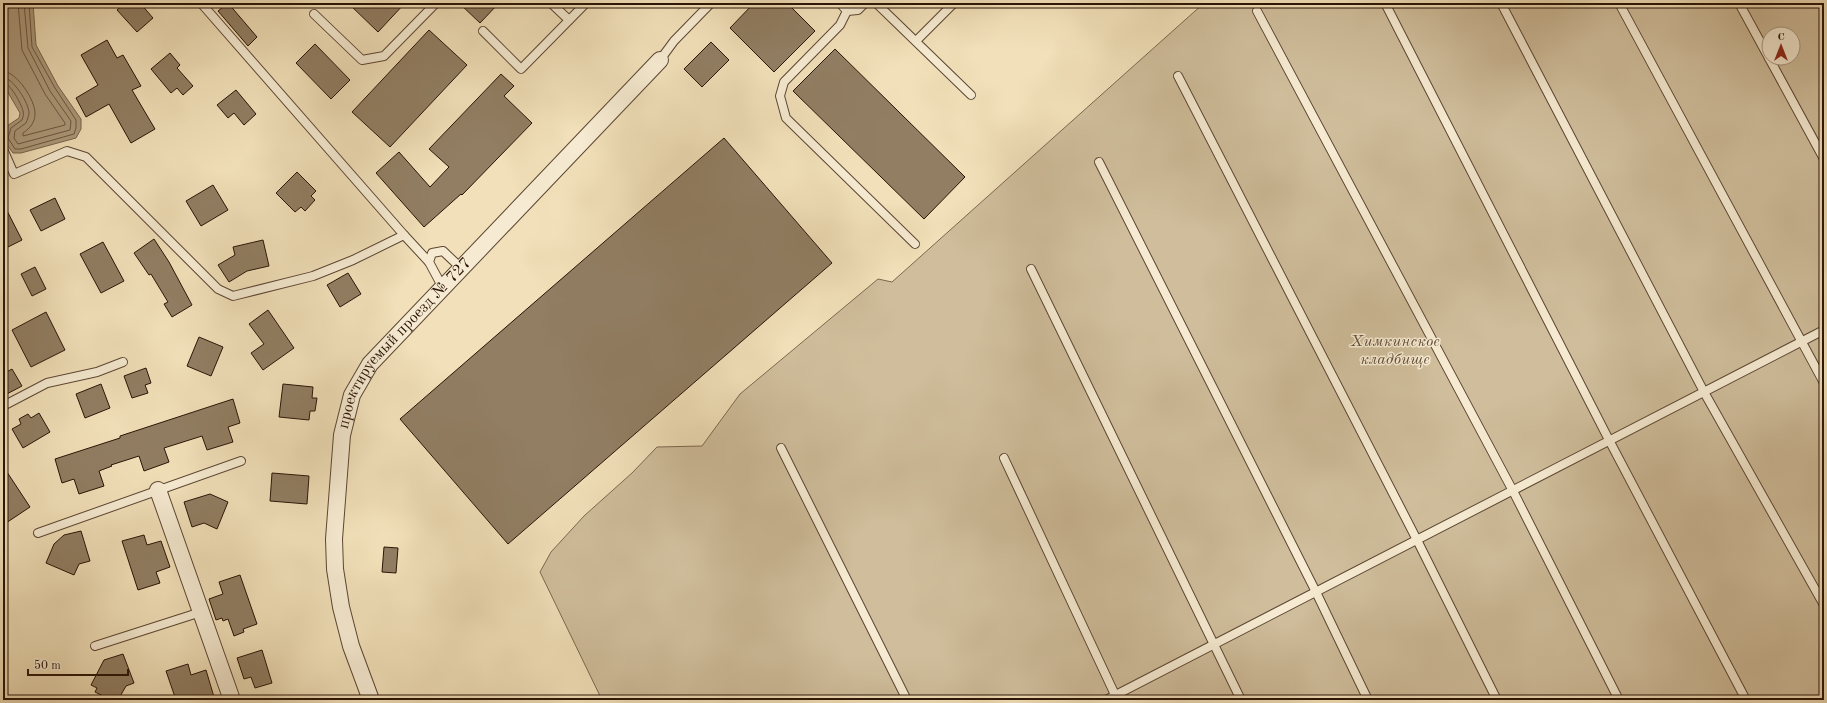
<svg xmlns="http://www.w3.org/2000/svg" width="1827" height="703" font-family="'Old Standard TT',serif">
<style>
.green{fill:#cfbd9b;stroke:#7c6850;fill-rule:evenodd}
.water{fill:#ad9a7c;stroke:#79644d}
.lines{fill:none;stroke-linecap:round;stroke-linejoin:round}
.shore{stroke:#6c5641;stroke-width:1}
.building{fill:#917e63;stroke:#2a1306}
.service-casing{stroke:#5c4633;stroke-width:10}
.minor-casing{stroke:#5c4633;stroke-width:18}
.service{stroke:#f6ebd2;stroke-width:8}
.minor{stroke:#f6ebd2;stroke-width:16}
.labels{text-anchor:middle;dominant-baseline:central;stroke-width:3;stroke-linejoin:round;paint-order:stroke}
.park-label{font-size:16px;font-style:italic;fill:#644e3a;stroke:#f6ebd2}
.street-label{font-size:16px;fill:#2a1306;stroke:#f6ebd2}
</style>
<rect width="100%" height="100%" fill="#f1e0b9"/>
<filter id="stains"><feTurbulence type="fractalNoise" baseFrequency=".005" numOctaves="4"/><feColorMatrix values="0 0 0 0 .2 0 0 0 0 .09 0 0 0 0 .02 0 0 0 .5 -.17"/></filter>
<radialGradient id="worn" r=".72"><stop offset=".6" stop-color="#630" stop-opacity="0"/><stop offset="1" stop-color="#630" stop-opacity=".3"/></radialGradient>
<path class="green" d="M1204 3H1824V700H602L540 572 551 552 584 516 632 473 657 447 702 446 740 394 878 279 892 282ZM1769 34H1793V58H1769Z"/>
<polygon class="water" points="3,3 33,3 36,45 58,86 81,119 81,129 76,138 21,153 13,153 4,141 7,126 19,118 20,113 3,84"/>
<g class="lines">
<g class="shore">
<path d="M3 71C17 72 35 100 35 113 35 123 30 128 23 133V136L65 125V123L45 94 22 50 18 3"/>
<path d="M3 77C13 78 29 103 29 113 29 116 27 120 26 123L15 131 14 138 18 144 70 130 71 121 50 91 28 48 24 3"/>
<path d="M3 82C10 83 21 103 23 111 24 114 23 117 22 120L11 128 8 138 15 149H21L74 134 76 128V120L55 88 32 47 29 3"/>
</g>
</g>
<g class="building">
<polygon points="125,3 140,3 153,18 137,32 117,10"/>
<polygon points="228,3 257,37 248,46 218,11"/>
<polygon points="348,3 405,3 378,32"/>
<polygon points="459,3 499,3 480,23"/>
<polygon points="754,3 787,3 815,31 774,72 730,28"/>
<polygon points="429,30 467,65 390,147 352,112"/>
<polygon points="107,40 117,58 123,55 141,86 132,90 155,129 131,143 109,104 86,117 76,98 98,85 81,55"/>
<polygon points="711,42 729,60 702,87 684,69"/>
<polygon points="315,44 350,80 331,99 296,63"/>
<polygon points="835,49 965,177 924,219 793,91"/>
<polygon points="170,53 180,65 177,68 193,86 183,95 177,88 171,93 151,69"/>
<polygon points="501,74 514,86 504,96 532,123 462,195 461,194 424,227 376,173 399,152 430,187 449,167 429,149"/>
<polygon points="236,90 256,114 244,125 234,113 228,118 217,105"/>
<polygon points="724,138 832,263 508,544 400,419"/>
<polygon points="297,172 316,191 311,196 315,200 305,211 301,207 295,212 276,193"/>
<polygon points="213,185 228,210 201,226 186,201"/>
<polygon points="55,198 65,219 41,231 30,210"/>
<polygon points="3,203 22,240 6,248 3,243"/>
<polygon points="154,239 169,262 192,305 172,317 164,304 168,302 151,274 149,275 134,253"/>
<polygon points="263,240 269,266 247,271 229,282 218,265 235,255 233,247"/>
<polygon points="103,242 124,281 101,293 80,254"/>
<polygon points="35,267 46,289 32,296 21,274"/>
<polygon points="348,273 361,294 340,307 327,285"/>
<polygon points="268,310 294,348 263,370 251,353 264,344 249,324"/>
<polygon points="46,312 65,350 31,367 12,330"/>
<polygon points="199,337 223,347 211,376 187,366"/>
<polygon points="146,368 151,383 145,385 148,393 132,398 124,376"/>
<polygon points="12,369 22,386 3,396 3,374"/>
<polygon points="101,384 110,408 85,418 76,394"/>
<polygon points="283,384 313,387 312,398 317,398 315,411 310,411 309,420 279,417"/>
<polygon points="233,399 240,423 228,427 233,442 207,450 202,436 164,448 169,462 144,471 139,456 111,465 112,466 99,471 104,486 79,494 74,479 62,483 55,459 120,438 120,436"/>
<polygon points="39,413 50,432 23,448 12,429 21,424 19,419 28,414 31,418"/>
<polygon points="3,466 30,507 3,525"/>
<polygon points="272,473 309,476 307,504 270,501"/>
<polygon points="210,494 228,502 217,529 204,523 192,527 184,502"/>
<polygon points="81,531 90,561 79,564 74,575 46,563 54,544 64,535"/>
<polygon points="144,535 147,545 161,541 170,567 156,572 160,583 138,590 122,541"/>
<polygon points="384,547 398,548 396,573 382,572"/>
<polygon points="240,575 257,624 243,629 244,632 234,636 228,619 223,621 222,618 216,620 209,599 223,594 219,582"/>
<polygon points="262,650 272,683 255,688 251,677 244,679 237,658"/>
<polygon points="123,654 134,683 126,686 118,700 111,700 95,692 97,688 91,685 104,660"/>
<polygon points="188,664 191,675 206,670 214,697 204,700 176,700 166,671"/>
</g>
<g class="lines">
<g class="service-casing">
<g id="service">
<polyline points="551,3 569,20"/>
<polyline points="840,3 847,11 858,10 865,3"/>
<polyline points="876,3 971,95"/>
<polyline points="1385,3 1609,440 1746,700"/>
<polyline points="1501,3 1704,392 1824,605"/>
<polyline points="1619,3 1824,383"/>
<polyline points="1739,3 1769,58"/>
<polyline points="847,11 840,25 784,82 780,96 786,118 915,244"/>
<polyline points="1257,11 1513,491 1619,700"/>
<polyline points="314,14 362,60 384,56 436,3"/>
<polyline points="483,31 521,69 586,3"/>
<polyline points="916,41 954,3"/>
<polyline points="1769,58 1824,159"/>
<polyline points="660,60 674,41 711,3"/>
<polyline points="1178,76 1417,540 1497,700"/>
<polyline points="3,149 14,174 67,151 86,157 218,289 233,296 313,276 353,260 404,235 201,3"/>
<polyline points="1099,162 1316,592 1368,700"/>
<polyline points="404,235 429,262"/>
<polyline points="1031,269 1241,700"/>
<polyline points="443,288 429,262 432,253 443,251 462,269"/>
<polyline points="3,406 47,383 97,372 123,362"/>
<polyline points="781,448 907,700"/>
<polyline points="1004,458 1117,699"/>
<polyline points="38,533 241,461"/>
<polyline points="95,646 201,612"/>
<polyline points="1106,700 1824,330"/>
</g>
</g>
<g class="minor-casing">
<g id="minor">
<polyline points="158,490 232,700"/>
<path id="s1" d="M371 700 351 646 341 607 335 569 334 539 342 435 352 395 370 364 660 60"/>
</g>
</g>
<use href="#service" class="service"/>
<use href="#minor" class="minor"/>
</g>
<g class="labels">
<g class="park-label">
<text x="1395" y="342">Химкинское<tspan x="1395" dy="18">кладбище</tspan></text>
</g>
<g class="street-label">
<text stroke="none"><textPath href="#s1" startOffset="384">проектируемый проезд № 727</textPath></text>
</g>
</g>
<rect width="1827" height="703" fill="none" stroke="#f1e0b9" stroke-width="16"/>
<rect x="4" y="4" width="1819" height="695" fill="none" stroke="#2a1306" stroke-width="2"/>
<rect x="8" y="8" width="1811" height="687" fill="none" stroke="#2a1306"/>
<g transform="translate(1781 46)"><circle r="19" fill="#f6ebd2" stroke="#a49580"/>
<path d="M0-3L7 15L0 10L-7 15Z" fill="#8f2418"/>
<text y="-6" font-size="11" font-weight="bold" text-anchor="middle" fill="#2a1306">С</text>
</g>
<path d="M28 669v6h100v-6" fill="none" stroke="#2a1306" stroke-width="2"/>
<text x="34" y="669" font-size="12" fill="#2a1306" stroke="#f6ebd2" stroke-width="3" paint-order="stroke">50 m</text>
<rect width="100%" height="100%" filter="url(#stains)"/>
<rect width="100%" height="100%" fill="url(#worn)"/>
</svg>
